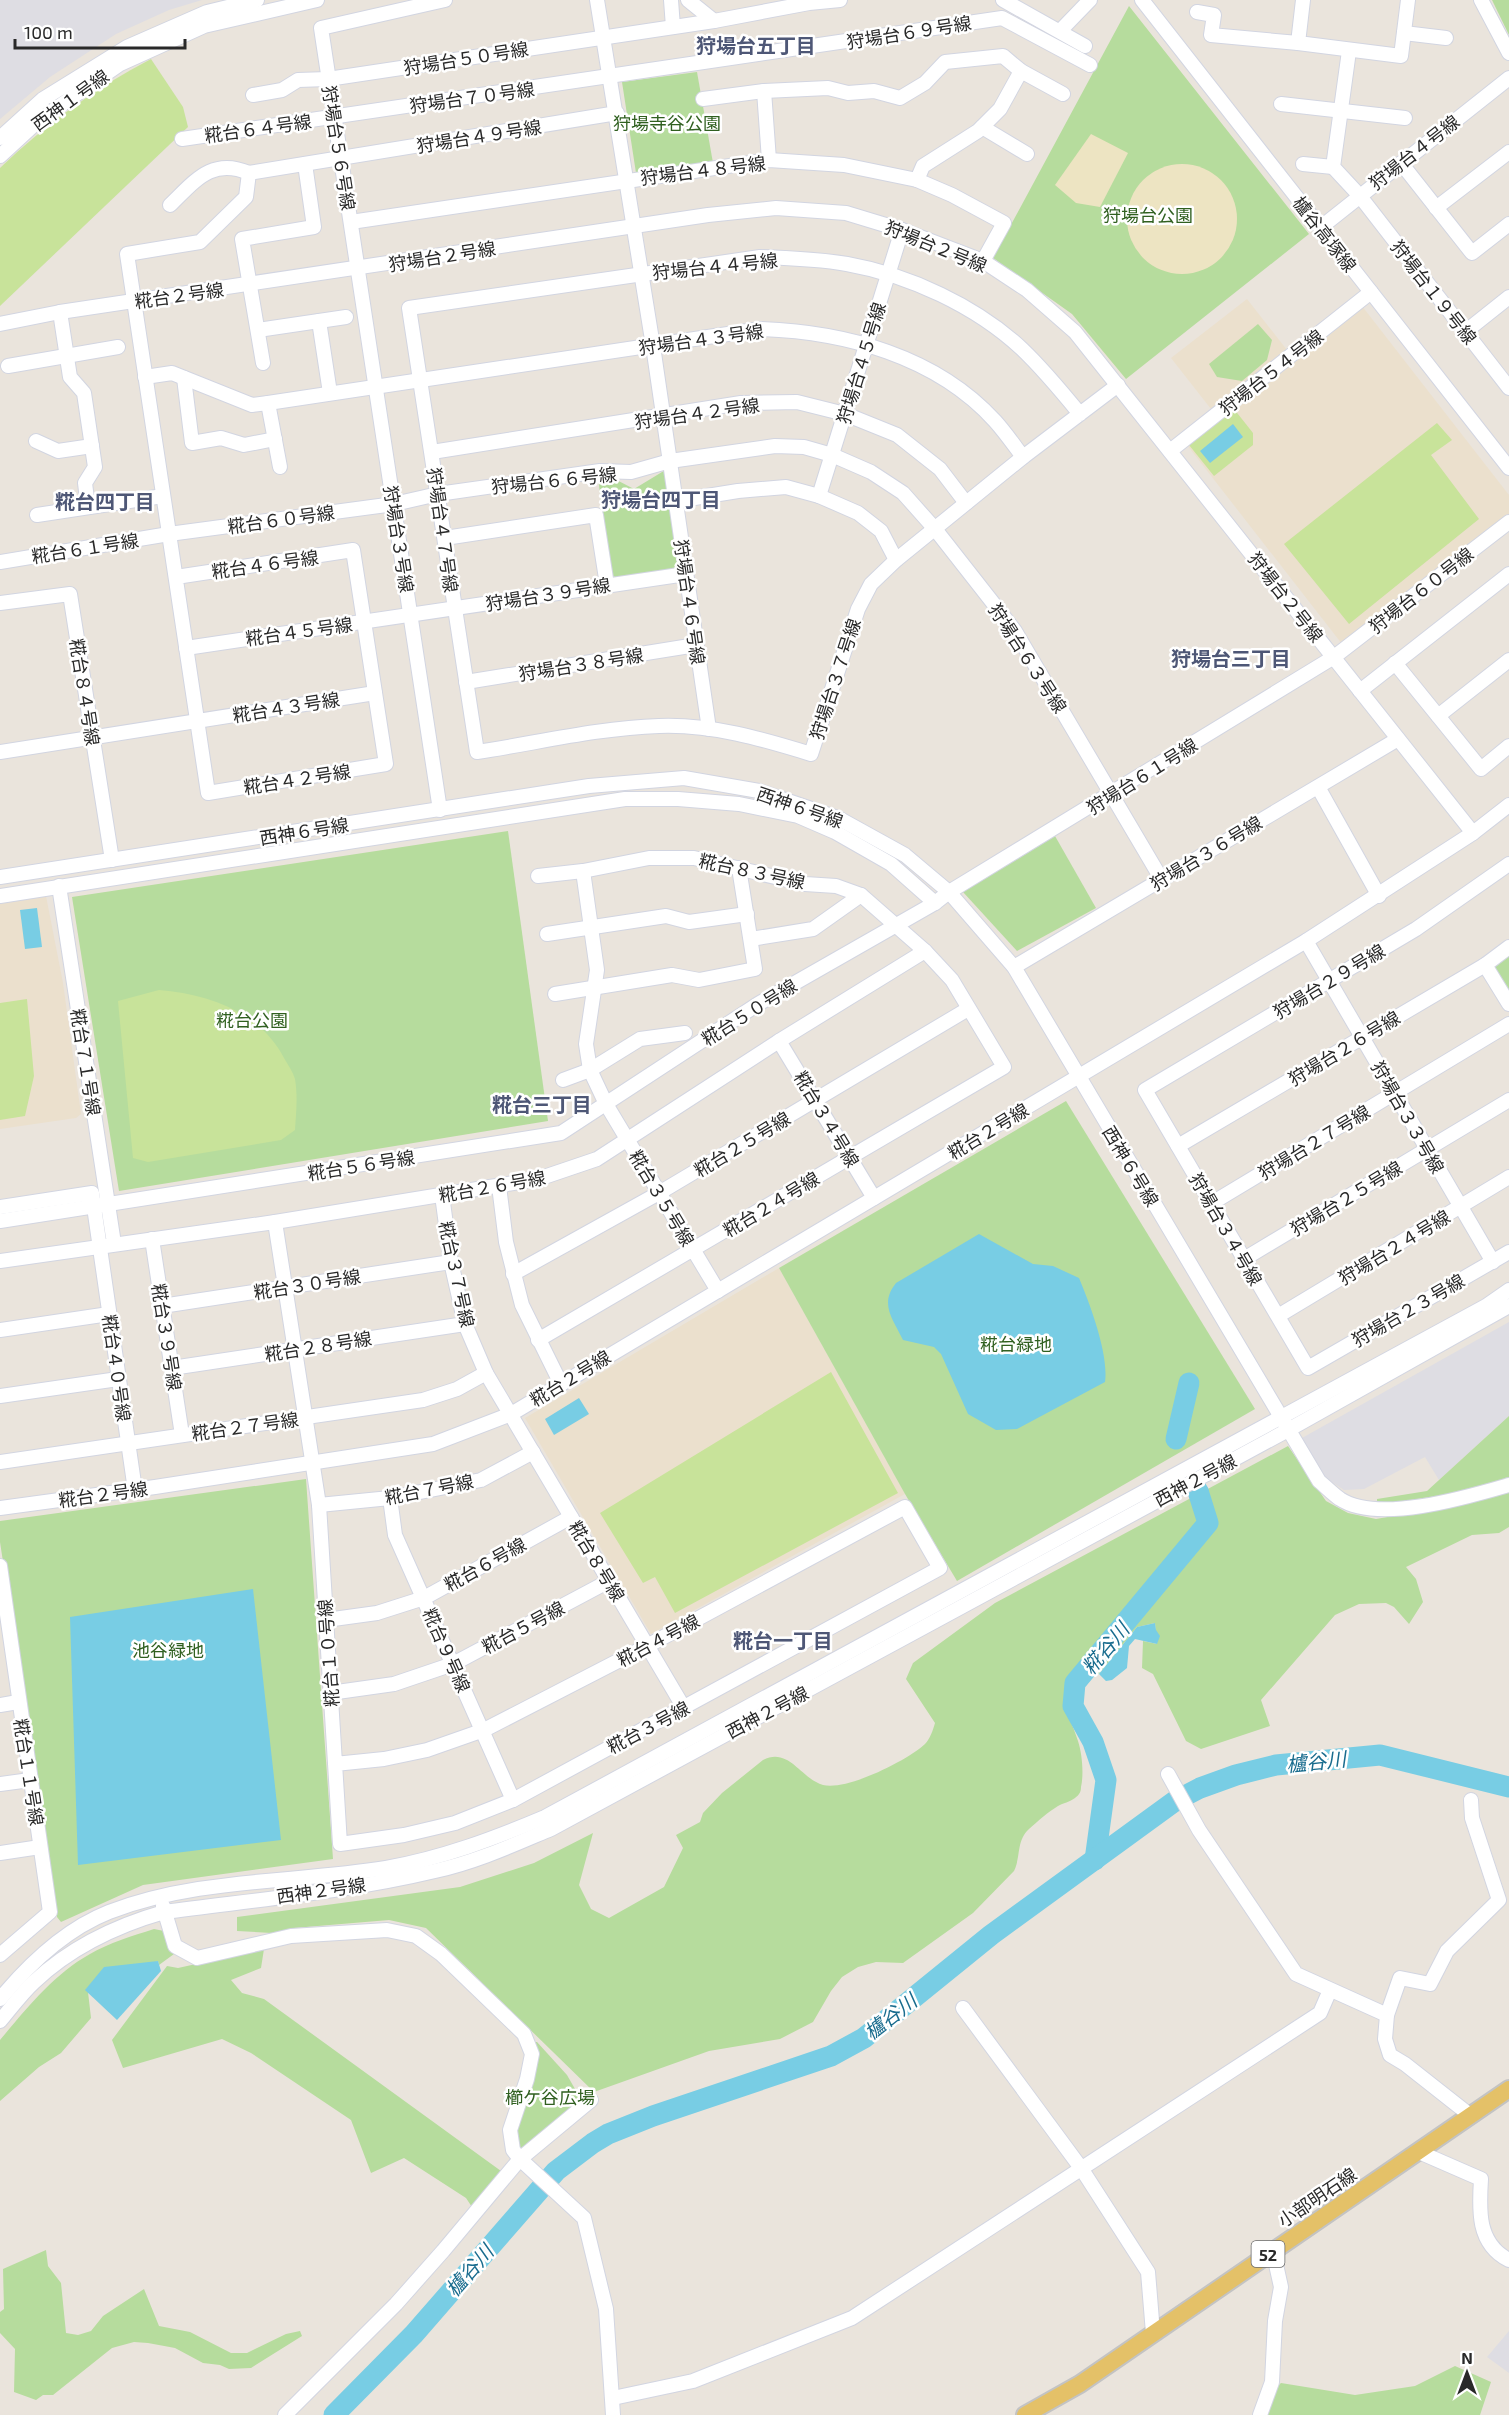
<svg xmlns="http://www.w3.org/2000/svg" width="1509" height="2415" font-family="'Exo 2','Noto Sans JP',sans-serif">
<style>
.industrial{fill:#dedde3}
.education{fill:#ebe0cd}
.green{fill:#b6dc9d}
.sand{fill:#ede4c2}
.pitch{fill:#c8e39a}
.water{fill:#78cde4}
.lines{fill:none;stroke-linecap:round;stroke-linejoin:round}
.river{stroke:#78cde4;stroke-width:21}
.minor-casing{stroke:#d2d5e1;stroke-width:16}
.major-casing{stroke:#c3c3c3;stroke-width:20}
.minor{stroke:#fff;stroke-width:14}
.major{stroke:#e4c168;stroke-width:16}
.labels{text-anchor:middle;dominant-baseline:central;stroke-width:5;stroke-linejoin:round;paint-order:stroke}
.shield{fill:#fff;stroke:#696969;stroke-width:1.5}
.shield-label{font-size:16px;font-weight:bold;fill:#292929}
.street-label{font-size:18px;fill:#292929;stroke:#fff}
.park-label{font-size:18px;fill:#306020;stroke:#fff}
.neighbourhood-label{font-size:20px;font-weight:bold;fill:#4e5776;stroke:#fff}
.water-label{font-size:20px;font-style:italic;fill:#196c8e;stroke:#fff}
</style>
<rect width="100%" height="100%" fill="#eae4dc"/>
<g class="industrial">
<polygon points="0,0 202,0 169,10 116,34 50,77 0,119"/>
<polygon points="1509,1322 1509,1416 1439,1480 1425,1457 1364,1489 1344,1490 1323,1476 1302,1438"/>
<polygon points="1509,2331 1509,2373 1487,2357"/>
</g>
<g class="education">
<polygon points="1247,299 1287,350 1211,409 1171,358"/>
<polygon points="1362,306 1509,495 1509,515 1342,644 1187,445"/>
<polygon points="46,896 63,983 81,1114 76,1118 0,1129 0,903"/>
<polygon points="779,1268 905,1494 651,1634 525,1418"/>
</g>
<g class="green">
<polygon points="1492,0 1509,0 1509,35"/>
<polygon points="1129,6 1309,234 1126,379 1072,314 993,258"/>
<polygon points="697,72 713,163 636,173 622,82"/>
<polygon points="1258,324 1272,340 1267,360 1242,381 1217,377 1209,364"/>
<polygon points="667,469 680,560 672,570 618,578 610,575 598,477 607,475 634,489"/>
<polygon points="508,831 548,1121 119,1191 72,897"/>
<polygon points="1055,836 1096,908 1017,951 963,892"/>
<polygon points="1509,952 1509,992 1495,970 1495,962"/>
<polygon points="1066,1101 1255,1409 957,1581 905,1494 779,1268"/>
<polygon points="1509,1416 1509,1478 1444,1495 1377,1505 1377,1499 1427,1491"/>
<path d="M1288 1446 1326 1501 1348 1513 1376 1519 1427 1510 1509 1490V1527L1499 1533 1472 1535 1406 1567 1416 1579 1423 1602 1409 1624 1394 1607 1386 1603 1359 1604 1335 1615 1261 1700 1270 1726 1201 1749 1186 1741 1153 1674 1142 1668 1143 1641 1157 1644 1155 1623 1137 1627 1099 1674 1084 1667C1052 1693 1068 1710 1078 1741 1082 1753 1084 1774 1081 1787 1081 1792 1079 1795 1075 1798 1070 1802 1063 1803 1058 1806 1048 1812 1038 1821 1029 1829 1016 1841 1021 1857 1014 1871L973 1913 903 1963 876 1962 858 1967 842 1977 831 1991 813 2022 780 2039 709 2051 594 2092 426 1928 389 1920 294 1928 272 1933 237 1931V1917L460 1887 534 1863 593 1833 579 1885 591 1909 609 1918 664 1887 683 1848 676 1835 700 1822 703 1813 722 1793 763 1760C789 1747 800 1778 823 1785 847 1791 908 1760 925 1744 930 1739 933 1730 935 1723L906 1679 913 1663 995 1603Z"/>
<polygon points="306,1479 333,1859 143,1885 61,1922 57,1917 0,1542 0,1521"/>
<path d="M154 1929 164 1931 174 1954 159 1965 158 1961 86 1989 88 1992 91 2018 61 2053 39 2067 0 2101V2040C26 2009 54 1974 90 1954 109 1943 132 1936 154 1929Z"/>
<polygon points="264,1949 261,1968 231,1980 242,1993 264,1999 501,2171 474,2210 466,2198 404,2158 371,2173 351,2120 251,2053 222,2039 123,2068 112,2040 167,1966 178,1968"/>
<polygon points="532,2042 537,2042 567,2075 583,2103 525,2150 518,2148 516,2129"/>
<polygon points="46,2250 48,2266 61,2283 66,2333 78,2335 91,2331 103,2316 144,2289 159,2326 190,2332 231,2353 247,2353 286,2334 300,2331 302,2336 251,2368 229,2369 220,2365 203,2363 175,2348 148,2343 134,2342 112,2348 53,2395 43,2395 36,2400 14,2392 15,2349 0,2333 0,2312 4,2309 3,2269"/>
<polygon points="1455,2366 1491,2382 1480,2415 1264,2415 1270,2393 1281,2383 1355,2395 1415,2386"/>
</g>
<g class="sand">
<polygon points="1091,134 1128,153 1100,207 1076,203 1055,185"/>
<circle cx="1182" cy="219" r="55"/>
</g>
<g class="pitch">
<path d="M151 59 183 107 188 127 0 306V168C46 124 95 88 151 59Z"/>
<polygon points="1234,409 1253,433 1253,445 1214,476 1189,445"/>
<polygon points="1437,423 1452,440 1431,455 1479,519 1349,624 1284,544"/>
<path d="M159 990C209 994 260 1012 284 1058 288 1065 293 1072 295 1079 298 1097 296 1113 295 1130L281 1140 148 1162 133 1158 118 1001Z"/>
<polygon points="27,999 34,1076 25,1116 0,1120 0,1003"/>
<polygon points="831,1372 898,1493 675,1613 655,1577 643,1583 600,1513"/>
</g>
<g class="water">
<polygon points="1233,424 1243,437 1210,463 1200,451"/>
<polygon points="37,908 42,947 25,949 20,910"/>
<path d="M979 1234 1033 1264 1053 1266 1079 1278C1090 1304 1109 1355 1105 1382L1017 1429 996 1430 968 1414 941 1354 934 1347 903 1340C893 1319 879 1304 896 1283Z"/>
<polygon points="579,1398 589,1414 554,1435 545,1419"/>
<polygon points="253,1589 281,1840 78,1865 70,1617"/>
<polygon points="1155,1623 1156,1630 1160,1636 1157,1644 1135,1639 1129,1646 1127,1668 1112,1680 1106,1681 1099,1674 1137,1627"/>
<polygon points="158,1961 161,1971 117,2020 85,1990 104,1967"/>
</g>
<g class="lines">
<g class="river">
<polyline points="1176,1439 1189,1383"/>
<polyline points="1095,1860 1106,1780 1093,1742 1073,1706 1075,1683 1208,1523 1198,1491"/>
<polyline points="334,2415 414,2334 556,2171 593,2143 608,2134 653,2116 831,2056 864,2038 991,1935 1175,1801 1200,1788 1236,1775 1276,1765 1380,1755 1509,1787"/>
</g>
<g class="minor-casing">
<g id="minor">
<polyline points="597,0 653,346 709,729"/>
<polyline points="671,0 673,27"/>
<polyline points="688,0 714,21"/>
<polyline points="1003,0 1085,46"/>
<polyline points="1142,0 1509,468"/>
<polyline points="1303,0 1298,43 1401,56 1408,0"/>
<polyline points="1481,0 1509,53"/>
<polyline points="1197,12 1214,15 1211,35 1298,43"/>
<polyline points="1060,31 1090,0"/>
<polyline points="1404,33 1446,38"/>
<polyline points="1349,51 1333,167 1359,195 1509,388"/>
<polyline points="764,91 769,160"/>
<polyline points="253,95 282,90 298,80 328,79 714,21 809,3 840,0"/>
<polyline points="703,99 764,91 828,88 848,93 874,91 900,98 925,83 945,62 1003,56 1021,71 1063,94"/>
<polyline points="1281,104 1405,118"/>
<polyline points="982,127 1027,154"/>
<polyline points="0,138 43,99 127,47 207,12 257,0"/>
<polyline points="182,139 1002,18 1090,65"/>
<polyline points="0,156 38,121 120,64 204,26 317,0"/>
<polyline points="1401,163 1472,253 1509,224"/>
<polyline points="1303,164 1333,167"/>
<polyline points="917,180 923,166 978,131 1000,109 1021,71"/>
<path d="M170 205C195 181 212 157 249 173"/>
<polyline points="1436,208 1509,152"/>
<polyline points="351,222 769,160 844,165 917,180 952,195 1004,223 983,261"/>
<polyline points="1320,228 1509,78"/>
<polyline points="60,312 70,377 84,393 95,467 85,483 88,507"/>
<polyline points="319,321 330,393"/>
<polyline points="0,324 60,312 708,215 776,208 846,213 902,230 983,261 1027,290 1075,332 1473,833"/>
<polyline points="258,330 346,317"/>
<polyline points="1465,332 1509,297"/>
<polyline points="263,363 242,239 314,227 305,164"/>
<polyline points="8,366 118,347"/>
<path d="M145 377 172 373 252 405 268 403 761 329C845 332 936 356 995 421 1005 432 1014 445 1023 457"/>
<polyline points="184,378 192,443 221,438 244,445 275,439"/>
<polyline points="268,403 280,467"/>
<path d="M1080 414C1062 392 1043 369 1022 349 976 306 909 275 847 264 818 259 789 258 760 257L409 308 477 752C537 743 598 728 659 726 712 724 762 739 811 754L858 609 871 584 896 560 1023 457 1118 385"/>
<polyline points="36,441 58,451 92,446"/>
<polyline points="1170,451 1371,292"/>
<polyline points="432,452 741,403 797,402 845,414 897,435 940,469 966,503"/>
<polyline points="819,496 902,230"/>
<polyline points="676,501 738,491 786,487 819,496 858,513 881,531 896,560"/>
<polyline points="37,515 163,496"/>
<polyline points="445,538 596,515 607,585"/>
<polyline points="0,562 169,534 394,504 438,494 600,471 631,472 670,461 775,446 804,447 832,455 871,472 903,493 935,529 1015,631 1162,880"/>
<polyline points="176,577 353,550 386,764 208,793 127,254 200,242 246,197 249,173 617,113"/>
<polyline points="0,603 70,594 112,860"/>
<polyline points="186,648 686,574"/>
<polyline points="1395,663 1481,769 1509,746"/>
<polyline points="466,682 696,645"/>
<polyline points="1360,691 1509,574"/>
<polyline points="1438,716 1509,660"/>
<polyline points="0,752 375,693"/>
<polyline points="1318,787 1379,896"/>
<polyline points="440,810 321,28 445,0"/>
<polyline points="1509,864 1416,929 1145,1090 1308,1368 1509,1252"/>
<polyline points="538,876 583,871"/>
<path d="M0 877 589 786 684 778 759 791 838 818 905 855 949 892 1014 967 1319 1481C1326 1487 1333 1494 1340 1499 1378 1524 1468 1497 1509 1485"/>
<polyline points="59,886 113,1237"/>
<polyline points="0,896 625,799 678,799 739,804 798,816 835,832 891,864 935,903"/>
<polyline points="547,934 666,916 689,922 747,914"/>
<polyline points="751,939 813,929 861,895"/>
<polyline points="1306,941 1493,1262"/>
<polyline points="1485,965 1509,1004"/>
<polyline points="1014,967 1398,739"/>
<polyline points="555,994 672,975 699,980 755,969 739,868"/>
<polyline points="779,1041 874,1198"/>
<polyline points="563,1080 590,1070 640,1039 685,1033"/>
<polyline points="1178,1146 1485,965 1509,947"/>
<polyline points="499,1186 506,1242 522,1305 561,1384"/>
<polyline points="442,1195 451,1262 465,1324 486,1373 684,1708"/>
<polyline points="1212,1203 1509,1024"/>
<polyline points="0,1207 92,1193 135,1490"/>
<polyline points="0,1221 561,1133 758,1004 935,903 949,892 1334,657 1509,522"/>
<polyline points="275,1222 319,1505 340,1844 404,1835 455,1823 513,1800 940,1568 905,1507 647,1646 484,1730 427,1750 384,1759 335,1764"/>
<polyline points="152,1239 182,1435"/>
<polyline points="1244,1259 1509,1100"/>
<polyline points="0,1261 275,1222 538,1179 597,1159 779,1041 925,951"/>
<polyline points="513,1274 659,1193 968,1009"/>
<polyline points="162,1306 451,1262"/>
<polyline points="1278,1316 1509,1177"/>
<polyline points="0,1330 109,1314"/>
<polyline points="538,1340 1004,1067 952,980 925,951 861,895 836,886 805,884 694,858 649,858 583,871 597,970 586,1044 590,1070 606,1104 718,1291"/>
<polyline points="172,1368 465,1324"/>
<polyline points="0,1396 118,1379"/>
<polyline points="0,1462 423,1400 457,1389 486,1373"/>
<polyline points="390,1498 395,1535 513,1800"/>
<polyline points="319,1505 390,1498 481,1480 533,1452"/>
<polyline points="0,1508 155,1487 433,1444 511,1414 1306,941 1473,833 1509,805"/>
<polyline points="0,1566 50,1912 0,1955"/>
<polyline points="326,1620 377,1613 424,1598 571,1517"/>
<polyline points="330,1693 394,1684 453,1664 609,1581"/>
<polyline points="0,1705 18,1702"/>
<polyline points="1168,1774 1199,1830 1296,1974 1387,2015 1385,2039 1390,2055 1405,2064 1471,2116"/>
<polyline points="0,1784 30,1780"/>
<polyline points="0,1853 40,1847"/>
<polyline points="163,1906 175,1946 197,1958 291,1936 387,1930 416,1936 441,1954 524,2034 532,2054 527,2079 510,2130 513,2150 520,2159 584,2218 606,2309 613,2415"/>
<path d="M0 1999C29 1964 66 1929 109 1912 197 1878 294 1883 386 1868 442 1858 493 1839 545 1817L1486 1306 1509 1290"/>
<polyline points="963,2008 1081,2168 1148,2272 1153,2333"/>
<polyline points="1387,2015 1400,1978 1430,1984 1447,1951 1499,1900 1472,1818 1471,1800"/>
<path d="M0 2021C11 2008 21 1994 34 1982 71 1947 115 1926 164 1912 254 1900 347 1892 435 1871 476 1862 513 1845 551 1829L1288 1430 1509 1306"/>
<path d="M1419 2152 1481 2179C1479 2210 1477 2244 1509 2260"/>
<polyline points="613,2398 693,2381 852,2318 1320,2013 1330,1990"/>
<polyline points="285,2415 396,2304 443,2251 520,2159 591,2100"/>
<polyline points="1260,2415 1272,2382 1275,2321 1281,2287 1273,2251"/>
</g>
</g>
<g class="major-casing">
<polyline id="major" points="1025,2415 1080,2384 1509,2089"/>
</g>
<use href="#minor" class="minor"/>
<use href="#major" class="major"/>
</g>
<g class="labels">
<rect class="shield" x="1251.5" y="2241" width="33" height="26" rx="4.5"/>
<g class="shield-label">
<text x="1268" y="2254">52</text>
</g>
<g class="street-label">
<text transform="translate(909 32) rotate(-9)">狩場台６９号線</text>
<text transform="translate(466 58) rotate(-9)">狩場台５０号線</text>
<text transform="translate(472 97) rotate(-8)">狩場台７０号線</text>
<text transform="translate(70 100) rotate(-36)">西神１号線</text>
<text transform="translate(258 128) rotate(-8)">糀台６４号線</text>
<text transform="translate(479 136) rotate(-9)">狩場台４９号線</text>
<text transform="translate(339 148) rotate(81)">狩場台５６号線</text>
<text transform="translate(1414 152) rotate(-38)">狩場台４号線</text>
<text transform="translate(703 170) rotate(-7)">狩場台４８号線</text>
<text transform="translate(1325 234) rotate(52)">櫨谷高塚線</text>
<text transform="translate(936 246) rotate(22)">狩場台２号線</text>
<text transform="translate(442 256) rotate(-9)">狩場台２号線</text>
<text transform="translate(715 266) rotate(-6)">狩場台４４号線</text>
<text transform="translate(1434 292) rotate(52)">狩場台１９号線</text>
<text transform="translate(179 295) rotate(-8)">糀台２号線</text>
<text transform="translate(701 339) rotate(-8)">狩場台４３号線</text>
<text transform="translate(861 363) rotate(-73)">狩場台４５号線</text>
<text transform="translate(1271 372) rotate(-38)">狩場台５４号線</text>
<text transform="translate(697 413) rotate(-8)">狩場台４２号線</text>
<text transform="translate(554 480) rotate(-6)">狩場台６６号線</text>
<text transform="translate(281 519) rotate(-8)">糀台６０号線</text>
<text transform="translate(443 530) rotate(82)">狩場台４７号線</text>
<text transform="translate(399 539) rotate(81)">狩場台３号線</text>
<text transform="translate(85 548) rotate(-9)">糀台６１号線</text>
<text transform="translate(265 564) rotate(-8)">糀台４６号線</text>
<text transform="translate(1421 590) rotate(-38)">狩場台６０号線</text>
<text transform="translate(548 594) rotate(-9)">狩場台３９号線</text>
<text transform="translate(1286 597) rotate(52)">狩場台２号線</text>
<text transform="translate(690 602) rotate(82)">狩場台４６号線</text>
<text transform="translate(299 631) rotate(-8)">糀台４５号線</text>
<text transform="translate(1028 658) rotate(57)">狩場台６３号線</text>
<text transform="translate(581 664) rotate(-9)">狩場台３８号線</text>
<text transform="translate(835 679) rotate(-72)">狩場台３７号線</text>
<text transform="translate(85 692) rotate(81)">糀台８４号線</text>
<text transform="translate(286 707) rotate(-9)">糀台４３号線</text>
<text transform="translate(1142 776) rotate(-32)">狩場台６１号線</text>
<text transform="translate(297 779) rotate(-9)">糀台４２号線</text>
<text transform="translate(800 807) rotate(19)">西神６号線</text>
<text transform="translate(304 831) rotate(-9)">西神６号線</text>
<text transform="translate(1206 853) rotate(-31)">狩場台３６号線</text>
<text transform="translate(752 871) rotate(12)">糀台８３号線</text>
<text transform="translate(1329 981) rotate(-31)">狩場台２９号線</text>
<text transform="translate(749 1012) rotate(-32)">糀台５０号線</text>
<text transform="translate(1344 1048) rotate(-31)">狩場台２６号線</text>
<text transform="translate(86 1062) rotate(81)">糀台７１号線</text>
<text transform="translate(1408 1117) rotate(60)">狩場台３３号線</text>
<text transform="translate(827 1119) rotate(59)">糀台３４号線</text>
<text transform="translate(988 1131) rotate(-31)">糀台２号線</text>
<text transform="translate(1314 1142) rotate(-31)">狩場台２７号線</text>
<text transform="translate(742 1144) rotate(-31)">糀台２５号線</text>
<text transform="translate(361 1165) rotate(-9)">糀台５６号線</text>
<text transform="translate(1131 1166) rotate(59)">西神６号線</text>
<text transform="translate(492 1186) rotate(-10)">糀台２６号線</text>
<text transform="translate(662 1198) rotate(59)">糀台３５号線</text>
<text transform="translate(1346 1198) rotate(-31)">狩場台２５号線</text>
<text transform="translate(771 1204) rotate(-31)">糀台２４号線</text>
<text transform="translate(1226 1229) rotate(60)">狩場台３４号線</text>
<text transform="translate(1394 1247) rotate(-31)">狩場台２４号線</text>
<text transform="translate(457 1274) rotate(78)">糀台３７号線</text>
<text transform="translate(307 1284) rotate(-9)">糀台３０号線</text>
<text transform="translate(1408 1310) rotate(-30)">狩場台２３号線</text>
<text transform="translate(167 1337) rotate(81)">糀台３９号線</text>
<text transform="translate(318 1346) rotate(-9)">糀台２８号線</text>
<text transform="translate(117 1368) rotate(82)">糀台４０号線</text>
<text transform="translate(570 1378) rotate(-31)">糀台２号線</text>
<text transform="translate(245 1426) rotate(-8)">糀台２７号線</text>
<text transform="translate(1195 1480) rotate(-28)">西神２号線</text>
<text transform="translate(429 1489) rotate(-11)">糀台７号線</text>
<text transform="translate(103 1494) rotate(-8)">糀台２号線</text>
<text transform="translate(597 1561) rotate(59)">糀台８号線</text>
<text transform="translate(485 1564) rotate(-29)">糀台６号線</text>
<text transform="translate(523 1627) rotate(-28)">糀台５号線</text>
<text transform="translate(658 1640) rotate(-28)">糀台４号線</text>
<text transform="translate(447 1650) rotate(66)">糀台９号線</text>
<text transform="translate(328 1653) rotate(-94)">糀台１０号線</text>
<text transform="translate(767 1712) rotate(-28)">西神２号線</text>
<text transform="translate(648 1727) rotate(-28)">糀台３号線</text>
<text transform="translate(29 1772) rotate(81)">糀台１１号線</text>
<text transform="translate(321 1890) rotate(-8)">西神２号線</text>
<text transform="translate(1317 2197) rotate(-34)">小部明石線</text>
</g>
<g class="park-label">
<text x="667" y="123">狩場寺谷公園</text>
<text x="1148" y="215">狩場台公園</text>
<text x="252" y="1020">糀台公園</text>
<text x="1016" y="1344">糀台緑地</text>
<text x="168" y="1650">池谷緑地</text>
<text x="550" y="2097">櫛ケ谷広場</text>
</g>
<g class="neighbourhood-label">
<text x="756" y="45">狩場台五丁目</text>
<text x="661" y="499">狩場台四丁目</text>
<text x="105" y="501">糀台四丁目</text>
<text x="1231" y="658">狩場台三丁目</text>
<text x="542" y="1104">糀台三丁目</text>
<text x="783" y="1640">糀台一丁目</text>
</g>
<g class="water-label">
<text transform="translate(1105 1648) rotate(-50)">糀谷川</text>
<text transform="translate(1316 1761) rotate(-6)">櫨谷川</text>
<text transform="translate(890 2016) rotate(-38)">櫨谷川</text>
<text transform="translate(469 2270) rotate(-49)">櫨谷川</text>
</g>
</g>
<g transform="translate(1467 2373)" stroke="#ffffff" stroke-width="4.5" paint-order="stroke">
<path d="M0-4.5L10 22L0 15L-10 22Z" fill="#292929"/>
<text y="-9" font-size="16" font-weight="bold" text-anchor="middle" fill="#292929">N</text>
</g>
<path d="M15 39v9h170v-9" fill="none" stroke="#292929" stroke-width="3"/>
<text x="24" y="39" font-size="18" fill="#292929" stroke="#ffffff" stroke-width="4.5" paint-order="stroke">100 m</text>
</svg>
